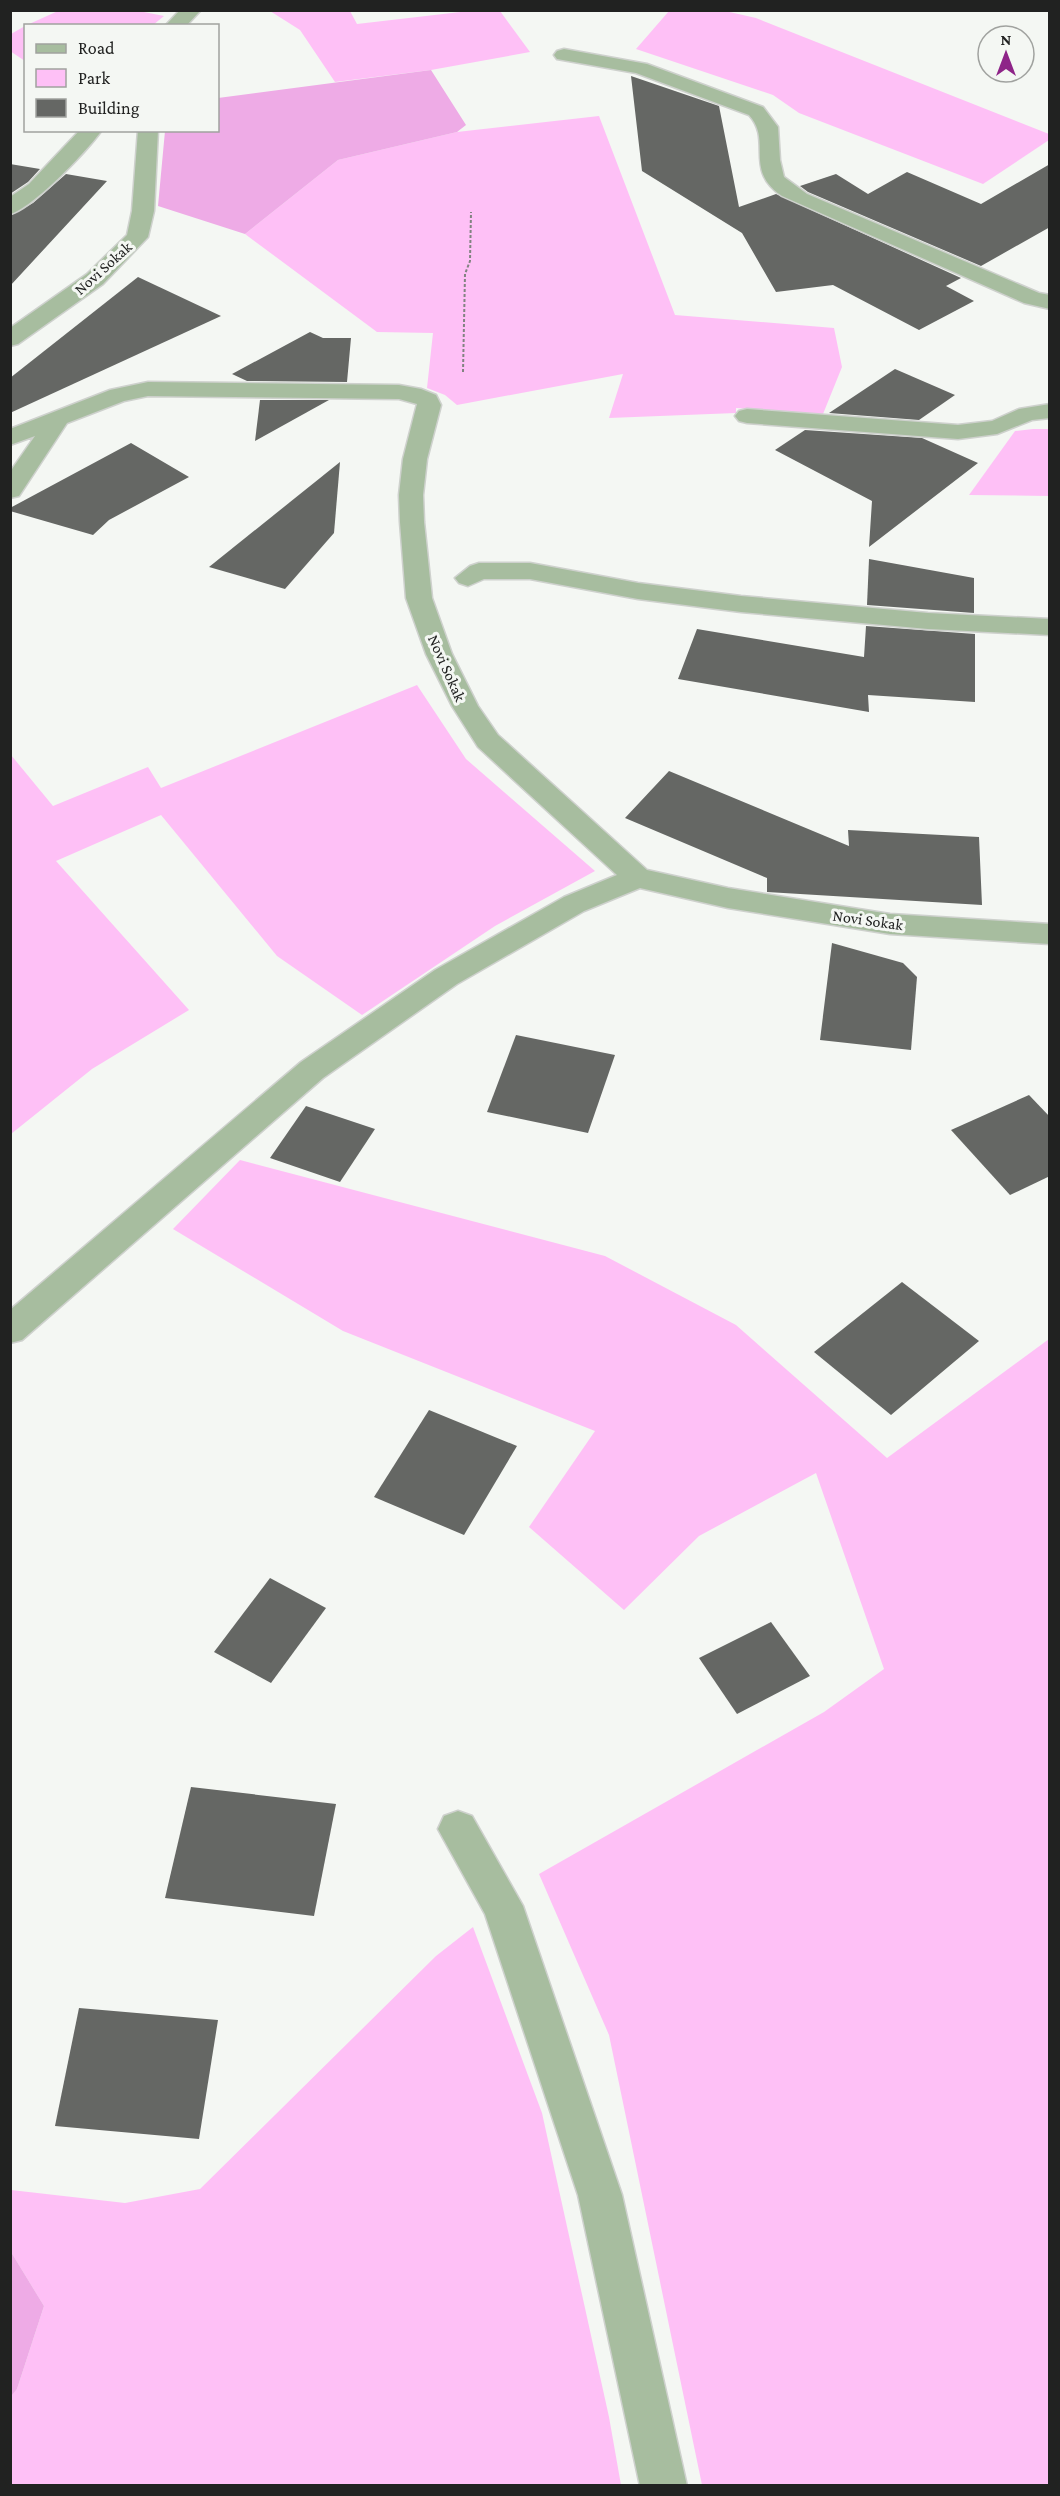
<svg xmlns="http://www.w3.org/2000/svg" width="1060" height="2496" font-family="'Crimson Pro',serif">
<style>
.green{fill:#fec0f6}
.forest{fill:#eeabe6}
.building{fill:#656764}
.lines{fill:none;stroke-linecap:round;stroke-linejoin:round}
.minor-casing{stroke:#ced1cd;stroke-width:3}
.path{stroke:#818380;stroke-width:2;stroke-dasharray:3 2;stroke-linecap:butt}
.minor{fill:#a7bd9f;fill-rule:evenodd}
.labels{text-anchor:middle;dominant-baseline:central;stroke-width:6;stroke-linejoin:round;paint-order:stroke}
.far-street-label{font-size:16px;fill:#212221;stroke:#f4f7f3}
</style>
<rect width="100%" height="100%" fill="#f4f7f3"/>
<g class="green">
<polygon points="139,11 164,16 153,25 27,25 58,11"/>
<polygon points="270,11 350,11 357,24 469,11 500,11 530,52 431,70 335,82 300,30"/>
<polygon points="669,11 725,11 756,18 1049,134 1049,140 983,184 799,113 773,95 636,49"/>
<polygon points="25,26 25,61 10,51 11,34"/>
<polygon points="599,116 675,315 834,328 842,367 823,414 736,408 736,413 609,418 623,374 457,405 445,395 427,388 433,333 377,332 245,234 338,160 457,132"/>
<polygon points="1033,429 1049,429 1049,496 969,495 1015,431"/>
<polygon points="417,685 466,759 595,871 495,926 362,1015 277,956 161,815 56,861 189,1010 92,1069 11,1134 11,755 53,806 148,767 161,788"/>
<polygon points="240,1160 605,1256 736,1325 887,1458 1049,1339 1049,2485 702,2485 609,2035 539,1874 824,1712 884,1669 816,1473 699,1536 624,1610 529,1527 595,1431 343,1331 173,1229"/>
<polygon points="473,1927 542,2113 609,2417 621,2485 11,2485 10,2396 17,2389 44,2306 11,2252 11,2190 125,2203 200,2189 436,1956"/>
</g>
<g class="forest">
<polygon points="431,70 466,125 457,132 338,160 245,234 158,206 165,131 218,130 218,98"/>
<polygon points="11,2252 44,2306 17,2389 11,2396"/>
</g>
<g class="building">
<polygon points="631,76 719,106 739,207 776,194 961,278 946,286 974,301 919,330 833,285 776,292 742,233 642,171"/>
<polygon points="10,164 40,169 28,182 10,194"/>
<polygon points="1050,164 1050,227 981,266 808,192 800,186 836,174 868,194 907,172 981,204"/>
<polygon points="66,174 107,181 10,286 10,216 33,203"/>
<polygon points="138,277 221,316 10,413 10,378"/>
<polygon points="310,332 323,338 351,338 347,382 247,381 232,374"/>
<polygon points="895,369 955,395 919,420 829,413"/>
<polygon points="260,400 329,400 255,441"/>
<polygon points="805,430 922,438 978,463 869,547 872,501 775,450"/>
<polygon points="131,443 189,477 109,520 93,535 10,511 10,508"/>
<polygon points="340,462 334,533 285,589 209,567"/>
<polygon points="869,559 974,578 974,613 867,605"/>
<polygon points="866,626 975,634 975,702 868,695 869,712 678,679 697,629 864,657"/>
<polygon points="669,771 849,846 848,830 979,837 982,905 767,892 767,878 625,818"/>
<polygon points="832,943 903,963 917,977 911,1050 820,1040"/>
<polygon points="516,1035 615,1055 588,1133 487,1112"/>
<polygon points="1029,1095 1050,1117 1050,1176 1010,1195 951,1130"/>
<polygon points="306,1106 375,1129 340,1182 270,1158"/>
<polygon points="902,1282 979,1341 891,1415 814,1352"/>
<polygon points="429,1410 517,1446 464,1535 374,1497"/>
<polygon points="270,1578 326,1608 271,1683 214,1652"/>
<polygon points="771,1622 810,1676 737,1714 699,1658"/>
<polygon points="191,1787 336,1804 314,1916 165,1898"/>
<polygon points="79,2008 218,2020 199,2139 55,2126"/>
</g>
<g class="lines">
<g class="minor-casing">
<g id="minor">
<polygon points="180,10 201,10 186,26 165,26"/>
<path d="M564 49 647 64 763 107 778 127 780 160 784 177 807 194 1039 293 1050 295V309L1024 303 782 196C743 170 773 141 749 115L636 73 557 59 554 55 557 51Z"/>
<path d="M80 130H102C88 150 32 209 10 214V197L29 184Z"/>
<polygon points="138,130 158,130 154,211 148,237 103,284 18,344 10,346 10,328 87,274 127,235 132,211"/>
<polygon points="148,382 399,385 421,389 436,395 441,405 427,459 423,495 424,522 432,598 452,654 478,706 498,735 647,870 728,888 890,914 1050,924 1050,944 890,934 728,908 640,888 584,911 457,984 323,1078 22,1340 10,1343 10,1310 301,1062 435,970 564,897 617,875 478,747 452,706 426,654 406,598 400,522 399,495 403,459 417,404 399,399 148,396 124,401 67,423 19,496 10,498 10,472 35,436 10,445 10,429 110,390"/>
<polygon points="1050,404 1050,418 1032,420 997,434 958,439 747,423 739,421 735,416 739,411 747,409 958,425 992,421 1019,409"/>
<polygon points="479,563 530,563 638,583 741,596 928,613 1050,619 1050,635 928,629 741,612 638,599 530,579 484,579 468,586 459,583 455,578 470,566"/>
<polygon points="458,1811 472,1816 523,1906 622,2195 687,2486 640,2486 578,2195 485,1914 438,1829 444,1816"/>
</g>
</g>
<polyline class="path" points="463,372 465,274 470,261 471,212"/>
<use href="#minor" class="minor"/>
</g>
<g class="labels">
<g class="far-street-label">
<text transform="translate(103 268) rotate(-42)">Novi Sokak</text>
<text transform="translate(447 668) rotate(66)">Novi Sokak</text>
<text transform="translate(868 920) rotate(8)">Novi Sokak</text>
</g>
</g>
<rect width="1060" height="2496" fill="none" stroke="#212221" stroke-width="24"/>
<rect x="24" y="24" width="195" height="108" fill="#f4f7f3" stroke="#a0a29f" stroke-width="1.5"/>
<rect x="36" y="44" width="30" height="9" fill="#a7bd9f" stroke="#a0a29f" stroke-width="1.5"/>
<text x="78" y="54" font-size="18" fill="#212221">Road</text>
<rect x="36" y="69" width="30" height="18" fill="#fec0f6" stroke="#a0a29f" stroke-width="1.5"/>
<text x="78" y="84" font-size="18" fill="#212221">Park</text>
<rect x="36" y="99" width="30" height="18" fill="#656764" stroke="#a0a29f" stroke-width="1.5"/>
<text x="78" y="114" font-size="18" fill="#212221">Building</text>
<g transform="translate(1006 54)"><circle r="28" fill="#f4f7f3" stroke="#a0a29f" stroke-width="1.5"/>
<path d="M0-4.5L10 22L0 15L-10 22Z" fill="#8e2488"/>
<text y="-9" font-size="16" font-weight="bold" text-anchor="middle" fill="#212221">N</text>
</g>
</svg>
